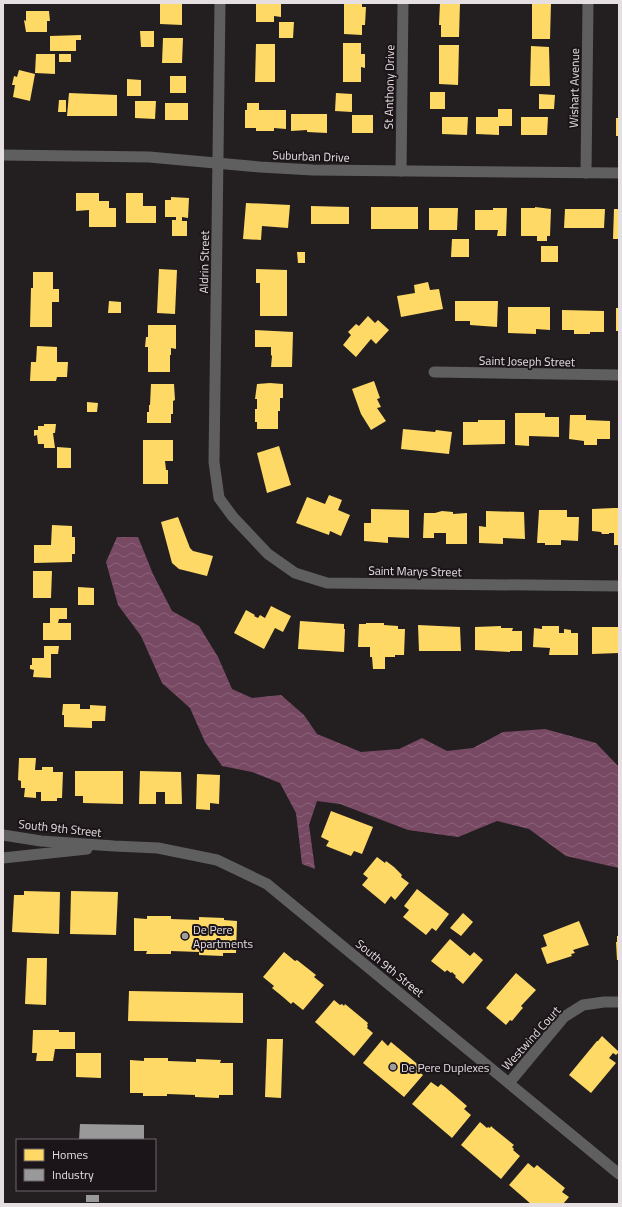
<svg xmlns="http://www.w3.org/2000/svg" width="622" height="1207" font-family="'Titillium Web',sans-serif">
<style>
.water{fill:url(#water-waves)}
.homes{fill:#ffd966}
.industry{fill:#999}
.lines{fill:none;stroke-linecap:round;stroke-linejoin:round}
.minor{stroke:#605f5f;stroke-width:11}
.poi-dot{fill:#a19c9e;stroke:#1b1418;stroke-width:1.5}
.labels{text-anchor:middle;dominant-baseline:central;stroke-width:4;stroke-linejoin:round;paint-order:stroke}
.street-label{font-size:12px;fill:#e5dfe2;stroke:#1b1418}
.poi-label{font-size:12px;fill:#e5dfe2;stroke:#1b1418;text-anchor:start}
</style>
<defs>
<pattern id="water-waves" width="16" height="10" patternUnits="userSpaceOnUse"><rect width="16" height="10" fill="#784963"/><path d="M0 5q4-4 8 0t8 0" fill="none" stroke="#8b6379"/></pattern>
</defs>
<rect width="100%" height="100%" fill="#231f21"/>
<polygon class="water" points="117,537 138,537 153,574 172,611 199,626 218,657 232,689 252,698 281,695 304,715 317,734 361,752 399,749 422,738 447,751 473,748 503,732 545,729 596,743 619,767 619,868 566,856 529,829 497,821 458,837 408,830 340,804 317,801 309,825 315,869 302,864 296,813 280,783 252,772 222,766 205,742 190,708 162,683 141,636 118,605 106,562"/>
<g class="homes">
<polygon points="160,3 182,3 182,25 160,24"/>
<polygon points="256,3 281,3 281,17 274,16 274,22 256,22"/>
<polygon points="344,3 362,3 362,7 366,7 365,25 362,25 362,35 344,34"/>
<polygon points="440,3 460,3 459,37 441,37 441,25 439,25"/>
<polygon points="532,3 551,3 550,39 532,39"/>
<polygon points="26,11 49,11 50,21 47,21 47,32 26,32 24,20 26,21"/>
<polygon points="279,22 294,22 293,38 279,38"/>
<polygon points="140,31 154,31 154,47 141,47"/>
<polygon points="81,35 81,40 76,40 76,51 50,51 50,36"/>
<polygon points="163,38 183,38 182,63 162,63"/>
<polygon points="343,43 361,43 361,54 365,54 365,68 361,67 361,82 343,82"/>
<polygon points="256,44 275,44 275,82 255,82"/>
<polygon points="439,45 459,45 458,85 439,84"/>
<polygon points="531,46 549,47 550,86 530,86"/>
<polygon points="36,54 55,54 55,74 35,73"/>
<rect x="59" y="54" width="12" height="8"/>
<polygon points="19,70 35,74 30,101 13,97 15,85 12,85 14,76 17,77"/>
<rect x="170" y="76" width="16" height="17"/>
<polygon points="127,79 141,80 141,96 127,96"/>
<rect x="430" y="92" width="15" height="17"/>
<polygon points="69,93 117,95 117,116 67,116"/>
<polygon points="336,93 352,94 352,112 335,111"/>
<polygon points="539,94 555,95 554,109 539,109"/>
<polygon points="59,100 66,100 66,112 58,112"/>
<polygon points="135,101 156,101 155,119 135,118"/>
<rect x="165" y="103" width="23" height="17"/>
<polygon points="247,103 259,103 259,110 286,110 286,129 274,128 274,131 256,131 256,128 245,128 245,110 247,110"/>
<polygon points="498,109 512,109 512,126 499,126 499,135 476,134 476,117 498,117"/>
<polygon points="291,114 327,114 327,133 307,132 307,130 291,131"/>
<rect x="352" y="115" width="21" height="18"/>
<polygon points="442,117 468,117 467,135 442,134"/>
<polygon points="521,117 548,117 547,135 521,135"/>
<rect x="616" y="118" width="3" height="18"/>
<polygon points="76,193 99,193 99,201 109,201 109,208 116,208 116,227 89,227 89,210 76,211"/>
<polygon points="126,193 143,193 143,206 156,206 156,223 126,223"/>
<polygon points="171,197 189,198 188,218 182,217 182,221 187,221 187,236 172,236 172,220 176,220 176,217 165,217 165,200 171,200"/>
<polygon points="246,203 290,205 288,228 262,226 261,240 243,239"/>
<polygon points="311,206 349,207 349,224 311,224"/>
<rect x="371" y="207" width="47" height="22"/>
<polygon points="535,207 551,209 550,236 547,236 547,241 537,241 537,236 521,236 521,208 535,208"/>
<polygon points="429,208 458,208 457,230 429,230"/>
<polygon points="493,208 507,208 506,236 497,236 498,230 475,230 475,210 493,210"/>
<polygon points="565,209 605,209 604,228 564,228"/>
<polygon points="614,209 619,209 619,239 613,239"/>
<polygon points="452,239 469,239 469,257 451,257"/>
<rect x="541" y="246" width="17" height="16"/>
<polygon points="297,252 305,252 305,263 298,263"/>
<polygon points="159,269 177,270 175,314 157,313"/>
<polygon points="256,269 287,270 287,316 260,316 260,283 256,283"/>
<polygon points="33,272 53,272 53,289 59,289 59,302 52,302 52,327 30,327 31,288 33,288"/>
<polygon points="428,282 430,290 439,289 443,309 401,317 397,296 415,293 414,285"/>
<polygon points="109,301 121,302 121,313 108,313"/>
<polygon points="455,301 498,301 497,327 470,325 470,321 455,321"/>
<polygon points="508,307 550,307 550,330 536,329 536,334 508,333"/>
<rect x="616" y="308" width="3" height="23"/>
<polygon points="562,310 604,311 604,332 590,332 590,334 574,334 574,330 562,330"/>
<polygon points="368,316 375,323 378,320 389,330 376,344 371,339 356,357 343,345 351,335 348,332 356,324 359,326"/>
<polygon points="148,325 176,325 176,349 171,348 171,355 170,355 170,372 148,372 148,347 145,347 146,337 148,337"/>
<polygon points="255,330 293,332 292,367 271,367 272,356 271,355 271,347 255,347"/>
<polygon points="37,346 57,347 57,362 68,362 67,377 57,377 56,381 30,381 31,362 36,362"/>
<polygon points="374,381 380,398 377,399 381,407 377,408 386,421 371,430 361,414 352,389"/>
<polygon points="270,383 283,384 283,398 280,398 280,411 278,411 278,429 257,429 257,422 255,422 255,409 257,409 257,399 255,399 257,384"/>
<polygon points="151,384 174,384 175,400 173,401 173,414 171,414 171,423 147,423 147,412 149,412 149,405 150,405"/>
<polygon points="87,402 98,403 97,412 87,412"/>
<polygon points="515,413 545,413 545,417 559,417 559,437 529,436 529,446 515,445"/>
<polygon points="570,415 586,415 586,420 610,421 610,439 597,439 597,445 584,445 584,441 569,439"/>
<polygon points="478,420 505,420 505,444 463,445 463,422 478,422"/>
<polygon points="44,424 56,424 55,433 53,433 55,448 44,448 44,444 38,444 37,435 34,436 34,430 38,430 38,426 44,426"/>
<polygon points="403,429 435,432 436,430 452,432 449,454 401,449"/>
<polygon points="143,440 173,440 173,461 165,461 166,470 168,470 168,484 143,484"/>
<polygon points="279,446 291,485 267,493 257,453"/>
<polygon points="57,447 71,448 71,468 57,468"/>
<polygon points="329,495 342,500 338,510 350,515 341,536 330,531 329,535 296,523 307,497 325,504"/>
<polygon points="614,508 619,508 619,545 614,545 614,533 609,533 609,534 602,534 601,532 592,531 592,509"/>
<polygon points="371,509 409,510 409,538 388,537 388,543 364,541 364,523 371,523"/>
<polygon points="539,510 567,510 567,517 579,517 578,541 561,540 561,545 545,545 545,543 537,543"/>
<polygon points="442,511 453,512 453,514 467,513 467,544 446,544 446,533 434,533 434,538 423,538 424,513 435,513"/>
<polygon points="486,511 524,512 525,539 503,538 503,544 479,543 479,526 486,527"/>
<polygon points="178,517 190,548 193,551 213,556 207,576 179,569 172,563 161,522"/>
<polygon points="52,525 72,526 72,537 75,537 75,554 72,554 72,562 34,563 34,545 51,545"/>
<polygon points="33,571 52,571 51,598 33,598"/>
<polygon points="78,587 94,588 94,605 78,605"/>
<polygon points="271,606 291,616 283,632 275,628 264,649 234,633 246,610 255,615 254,616 258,618 260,615 265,618"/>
<polygon points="50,608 67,608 67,619 59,619 58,623 71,623 71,640 43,640 43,623 50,623"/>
<polygon points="300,621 344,624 344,629 345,629 344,652 298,649"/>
<polygon points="366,623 384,623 384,625 398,626 398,629 405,629 404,655 395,655 395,657 385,657 385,669 373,669 372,657 370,657 370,647 358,647 359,624 366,624"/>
<polygon points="418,625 460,627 461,651 419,651"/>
<polygon points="501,626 501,628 513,628 512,631 522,631 522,651 510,651 510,652 475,650 475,627"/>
<polygon points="542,626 559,626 559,633 564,633 564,629 571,630 571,633 578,633 578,655 549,655 550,648 533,647 534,628 542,629"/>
<polygon points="592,627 619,627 619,653 592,654"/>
<polygon points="44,646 59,646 58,654 51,654 51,678 33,677 34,670 30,669 30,665 32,665 32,658 44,658"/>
<polygon points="63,704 80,704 80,709 90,709 90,705 106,706 105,721 92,721 92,728 64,727 64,715 62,715"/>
<polygon points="19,758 36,758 35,770 42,770 42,767 53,767 53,772 63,772 62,798 57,798 57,801 41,801 41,792 36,792 36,798 24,797 25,788 21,788 21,781 18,780"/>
<polygon points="75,771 123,771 123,804 83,803 83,796 75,796"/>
<polygon points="140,771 181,772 182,804 165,804 165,792 156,792 156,804 139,804"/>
<polygon points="197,774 220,775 219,804 210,803 210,810 196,809"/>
<polygon points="331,811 373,827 362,854 354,851 351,856 326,846 329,841 321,837"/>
<polygon points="377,857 385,863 386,861 394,867 402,875 401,877 409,883 395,900 391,896 385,904 362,885 368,878 363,874"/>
<polygon points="417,889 449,914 436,931 432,928 426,935 403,917 409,910 404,906"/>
<polygon points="24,891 60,892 59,934 12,932 14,895 24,895"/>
<polygon points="71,891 118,892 116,935 70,934"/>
<polygon points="463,913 473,922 461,936 450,928"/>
<polygon points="147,916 171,916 171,919 199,920 199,917 224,918 224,920 237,921 236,953 223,953 223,956 199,955 199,952 171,951 171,954 146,954 147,951 134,951 134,918 147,919"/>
<polygon points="579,921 589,945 573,950 575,953 571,954 572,956 547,964 541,948 547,946 543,935"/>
<polygon points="617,936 619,936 619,960 617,960 616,942 617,942"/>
<polygon points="450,939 470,956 474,952 483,960 463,984 455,977 456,976 452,972 451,973 447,970 445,972 431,961"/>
<polygon points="284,952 295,961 297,960 316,975 314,977 324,985 303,1010 293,1002 291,1004 283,997 272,988 274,986 263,977"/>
<polygon points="27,958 47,958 46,1005 25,1004"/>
<polygon points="516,973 536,990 521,1006 523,1008 521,1010 512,1021 510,1020 506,1025 486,1008"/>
<polygon points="129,991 243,993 243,1023 128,1021"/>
<polygon points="334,1000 340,1005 342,1004 344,1006 345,1004 368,1023 367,1025 368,1026 367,1028 373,1033 354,1056 315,1022"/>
<polygon points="33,1030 59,1030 59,1032 75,1032 75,1049 55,1049 53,1061 36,1061 37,1053 32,1053"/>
<polygon points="602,1036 619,1052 616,1055 613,1053 609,1058 616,1063 591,1093 569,1075 597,1041 598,1041"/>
<polygon points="267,1039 283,1039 281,1098 265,1097"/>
<polygon points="382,1040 388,1046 391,1042 415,1062 419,1066 416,1069 423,1075 404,1097 363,1063"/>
<polygon points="76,1053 101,1053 101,1078 76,1077"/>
<polygon points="144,1058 168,1058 168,1061 196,1062 196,1059 221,1060 220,1063 233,1063 233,1095 219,1095 219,1098 195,1097 195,1095 167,1094 167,1096 143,1096 143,1093 130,1093 130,1060 144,1061"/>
<polygon points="431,1082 438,1087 441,1084 445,1087 467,1106 464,1109 471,1115 452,1138 412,1104"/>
<polygon points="480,1122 487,1128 488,1127 490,1128 491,1126 493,1128 514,1145 512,1147 514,1149 513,1150 520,1156 501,1179 461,1145"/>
<polygon points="528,1163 534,1168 537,1165 565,1188 562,1192 569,1197 563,1204 531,1204 509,1185"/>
</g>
<g class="industry">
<polygon points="80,1124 144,1125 144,1140 79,1140"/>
<rect x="86" y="1195" width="13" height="7"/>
</g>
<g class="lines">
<g class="minor">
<polyline points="220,3 214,462 219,498 233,517 268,554 295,573 327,583 619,586"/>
<polyline points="3,155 149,157 260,167 313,170 619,173"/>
<polyline points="401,171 403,3"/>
<polyline points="586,173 588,3"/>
<polyline points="434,372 619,375"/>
<polyline points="3,835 41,841 114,846 158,848 217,860 267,884 619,1174"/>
<polyline points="3,858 87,849"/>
<polyline points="509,1083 564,1017 583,1005 604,1002 619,1002"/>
</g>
</g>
<g class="poi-dot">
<circle cx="185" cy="936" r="4"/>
<circle cx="393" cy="1067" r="4"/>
</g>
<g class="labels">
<g class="street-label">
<text transform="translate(389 87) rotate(-89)">St Anthony Drive</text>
<text transform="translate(574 88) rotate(-89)">Wishart Avenue</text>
<text transform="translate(311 156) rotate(2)">Suburban Drive</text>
<text transform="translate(204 262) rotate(-89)">Aldrin Street</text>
<text transform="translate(527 361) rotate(1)">Saint Joseph Street</text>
<text transform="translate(415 571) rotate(1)">Saint Marys Street</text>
<text transform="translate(60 828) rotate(6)">South 9th Street</text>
<text transform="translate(390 968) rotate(39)">South 9th Street</text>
<text transform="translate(531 1038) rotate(-48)">Westwind Court</text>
</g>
<g class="poi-label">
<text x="193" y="929">De Pere<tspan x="193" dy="14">Apartments</tspan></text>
<text x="401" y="1067">De Pere Duplexes</text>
</g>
</g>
<rect width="622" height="1207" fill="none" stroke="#e5dfe2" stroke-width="8"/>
<rect x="16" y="1139" width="140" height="52" fill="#1b1418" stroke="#6c6569"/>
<rect x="24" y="1149" width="20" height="12" fill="#ffd966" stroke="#6c6569"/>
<text x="52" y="1159" font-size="12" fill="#e5dfe2">Homes</text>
<rect x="24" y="1169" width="20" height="12" fill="#999999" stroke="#6c6569"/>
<text x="52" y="1179" font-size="12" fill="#e5dfe2">Industry</text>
</svg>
